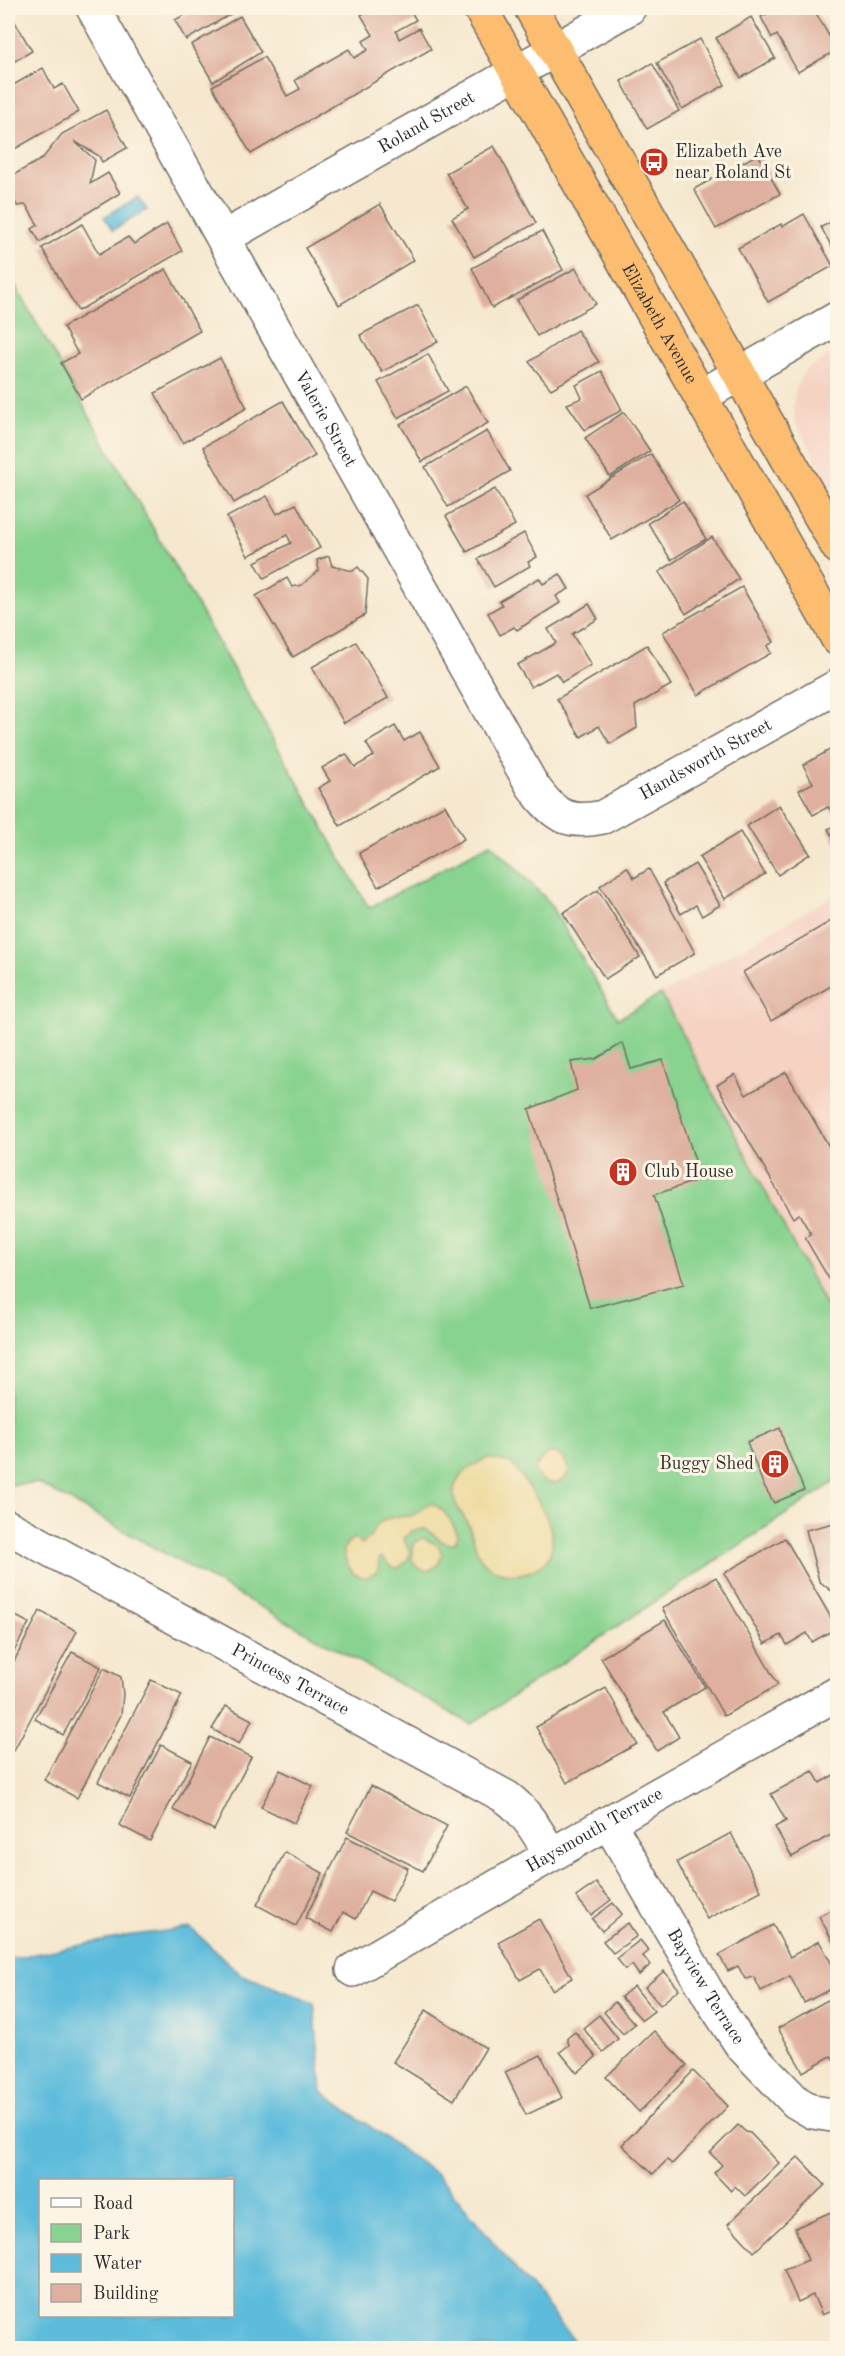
<svg xmlns="http://www.w3.org/2000/svg" width="845" height="2356" font-family="'Old Standard TT',serif">
<style>
.built{fill:#f5d2c2}
.green{fill:#89d390;stroke:#5a7f5e;stroke-width:1.5}
.sand{fill:#eeda9e;stroke:#8c8264;stroke-width:1.5}
.water{fill:#5dbcdc;stroke:#447484;stroke-width:1.5;fill-rule:evenodd}
.building{fill:#dfb09f}
.lines{fill:none;stroke-linecap:round;stroke-linejoin:round}
.minor-casing{stroke:#726d64;stroke-width:36}
.trunk-casing{stroke:#726d64;stroke-width:36}
.minor{stroke:#fff;stroke-width:33}
.trunk{stroke:#fcbd6f;stroke-width:33}
.labels{text-anchor:middle;dominant-baseline:central;stroke-width:6;stroke-linejoin:round;paint-order:stroke}
.street-label{font-size:18px;fill:#2b2b2b;stroke:#fcf5e5}
.poi-label{font-size:18px;fill:#2b2b2b;stroke:#fcf5e5;text-anchor:start}
</style>
<rect width="100%" height="100%" fill="#fcf5e5"/>
<filter id="ink" filterUnits="userSpaceOnUse"><feTurbulence type="fractalNoise" baseFrequency=".0167" numOctaves="2"/><feDisplacementMap in="SourceGraphic" scale="12" xChannelSelector="R" yChannelSelector="G"/><feConvolveMatrix kernelMatrix="1 2 1 2 8 2 1 2 1" color-interpolation-filters="sRGB"/></filter>
<filter id="wash" filterUnits="userSpaceOnUse"><feTurbulence type="fractalNoise" baseFrequency=".008" numOctaves="4" result="noise"/><feDisplacementMap in="SourceGraphic" scale="24" xChannelSelector="R" yChannelSelector="G"/><feGaussianBlur stdDeviation="1.35" result="paint"/><feColorMatrix in="noise" values="0 0 0 0 0 0 0 0 0 0 0 0 0 0 0 0 0 1.4 0 .05"/><feComposite in="paint" operator="in"/></filter>
<g filter="url(#wash)">
<rect width="100%" height="100%" fill="#f6e8cf"/>
<g class="built">
<polygon points="837,351 837,498 795,421 793,406 796,388 805,370"/>
<polygon points="837,894 837,1327 661,994"/>
</g>
<polygon class="green" points="8,273 369,908 491,843 548,901 618,1019 661,994 837,1327 837,1480 471,1724 38,1483 8,1485"/>
<g class="sand">
<path d="M553 1452 564 1458 569 1472C560 1489 540 1486 534 1469L545 1455Z"/>
<path d="M488 1458 511 1463C530 1487 581 1551 531 1571 519 1576 502 1575 491 1568 476 1559 476 1545 470 1529 467 1519 458 1511 455 1501 448 1480 471 1465 488 1458Z"/>
<path d="M430 1503C445 1508 452 1522 458 1535L455 1543C443 1547 436 1534 425 1529L411 1531 404 1539 410 1552C409 1560 405 1564 398 1568L391 1567 382 1557 379 1559 378 1571 366 1578 354 1574C345 1562 337 1546 354 1538L362 1544 370 1537 375 1527 382 1521 393 1517 412 1516Z"/>
<polygon points="423,1538 438,1545 442,1554 438,1565 428,1571 418,1568 412,1560 414,1543"/>
</g>
<g class="water">
<polygon points="138,197 147,210 113,230 104,217"/>
<path d="M191 1928 240 1974 314 2003 322 2092 440 2177 580 2348H8V1959L134 1935ZM40 2180H232V2316H40Z"/>
</g>
<g id="blocks">
<g class="building">
<polygon points="197,8 230,8 233,13 186,40 175,20"/>
<polygon points="372,8 409,8 416,20 396,31 399,39 419,28 431,49 251,154 212,86 264,57 287,96 300,89 295,80 349,49 354,58 368,50 363,41 373,35 361,15"/>
<polygon points="778,8 813,8 837,50 798,72 777,35 772,38 761,17"/>
<polygon points="8,10 32,51 8,65"/>
<polygon points="240,16 261,52 213,82 191,45"/>
<polygon points="751,17 775,58 741,78 716,38"/>
<polygon points="700,39 725,85 682,109 657,63"/>
<polygon points="652,63 679,111 647,129 621,81"/>
<polygon points="43,68 54,89 63,84 79,112 8,153 8,88"/>
<polygon points="106,110 127,148 102,162 99,156 74,141 95,160 90,184 108,173 120,193 40,242 32,229 38,225 26,205 17,206 8,188 8,178 42,159 62,134"/>
<polygon points="494,146 536,223 474,257 452,218 468,209 446,173"/>
<polygon points="758,154 780,194 716,229 694,189"/>
<polygon points="380,204 414,260 339,305 305,248"/>
<polygon points="804,214 833,266 768,302 738,248 781,224 782,227"/>
<polygon points="838,219 838,258 821,227"/>
<polygon points="82,224 99,254 128,237 134,244 167,224 182,251 78,311 42,248"/>
<polygon points="542,231 563,270 492,308 472,268"/>
<polygon points="576,268 596,304 537,336 517,300"/>
<polygon points="166,269 200,331 81,399 61,363 78,354 63,327"/>
<polygon points="418,305 438,342 382,372 360,335"/>
<polygon points="577,330 599,362 551,389 529,362"/>
<polygon points="428,354 448,391 398,418 378,382"/>
<polygon points="220,358 247,408 183,443 155,393"/>
<polygon points="602,371 622,410 585,430 567,404 582,398 576,385"/>
<polygon points="466,386 488,423 422,462 400,424"/>
<polygon points="283,401 315,456 234,503 203,447"/>
<polygon points="624,412 650,451 610,477 585,438"/>
<polygon points="487,431 510,471 448,507 425,467"/>
<polygon points="651,454 679,500 612,540 585,494"/>
<polygon points="495,489 515,525 467,552 446,516"/>
<polygon points="267,496 277,514 296,504 320,548 264,578 255,562 291,543 287,535 248,556 227,517"/>
<polygon points="683,501 706,539 671,560 648,523"/>
<polygon points="524,533 537,557 528,562 530,566 494,587 478,559"/>
<polygon points="712,537 739,579 686,614 659,572"/>
<polygon points="329,556 332,566 353,571 358,567 368,579 365,615 293,657 256,596 287,578 292,587 302,585 319,570 317,560"/>
<polygon points="560,574 569,589 556,596 560,603 517,630 514,627 500,635 488,613 502,605 499,601 539,578 543,584"/>
<polygon points="742,587 774,642 767,646 771,653 698,695 663,632"/>
<polygon points="589,604 598,619 572,634 591,665 562,682 556,673 531,687 517,665 556,643 548,629"/>
<polygon points="356,642 388,698 344,723 312,667"/>
<polygon points="647,645 671,685 635,706 637,728 610,744 599,726 581,737 557,699"/>
<polygon points="395,726 404,741 420,732 440,766 340,826 318,788 330,781 322,768 346,754 355,767 374,756 366,743"/>
<polygon points="835,747 838,752 838,813 835,814 828,807 813,815 799,790 813,783 803,765"/>
<polygon points="445,805 464,839 378,887 359,853"/>
<polygon points="779,805 810,854 778,875 747,826"/>
<polygon points="838,824 838,846 828,829"/>
<polygon points="740,832 765,874 725,899 699,857"/>
<polygon points="695,864 720,905 702,916 696,905 681,914 663,883"/>
<polygon points="627,867 634,878 649,869 695,953 657,975 600,886"/>
<polygon points="598,890 640,957 605,979 563,913"/>
<polygon points="838,917 838,982 771,1021 743,972"/>
<polygon points="623,1043 631,1069 663,1060 701,1179 654,1195 684,1284 590,1308 529,1109 577,1090 571,1062 596,1059"/>
<polygon points="786,1072 838,1162 838,1287 835,1289 805,1238 811,1234 799,1214 793,1218 717,1085 735,1074 746,1095"/>
<polygon points="780,1428 784,1442 804,1490 774,1503 763,1484 747,1442"/>
<polygon points="838,1522 838,1605 837,1605 834,1593 819,1581 806,1530"/>
<polygon points="785,1538 837,1628 812,1642 807,1633 787,1645 781,1635 765,1644 724,1573"/>
<polygon points="716,1577 778,1685 724,1716 662,1608"/>
<polygon points="40,1611 77,1631 13,1752 8,1749 8,1673"/>
<polygon points="12,1614 29,1623 8,1663 8,1622"/>
<polygon points="665,1620 705,1687 664,1712 679,1737 657,1751 601,1658"/>
<polygon points="72,1652 101,1667 63,1735 35,1719"/>
<polygon points="104,1668 121,1677 123,1694 121,1715 77,1798 44,1780"/>
<polygon points="151,1680 182,1695 130,1798 98,1782"/>
<polygon points="606,1688 637,1744 567,1783 536,1727"/>
<polygon points="226,1706 252,1720 239,1744 212,1729"/>
<polygon points="210,1737 251,1757 214,1830 173,1810"/>
<polygon points="161,1745 192,1761 150,1841 119,1825"/>
<polygon points="280,1770 313,1786 294,1823 261,1807"/>
<polygon points="813,1771 820,1783 837,1773 838,1775 838,1831 792,1857 775,1827 786,1821 771,1794"/>
<polygon points="371,1786 447,1826 423,1871 347,1832"/>
<polygon points="731,1833 761,1891 707,1919 677,1862"/>
<polygon points="347,1837 408,1868 391,1901 370,1891 356,1919 343,1912 333,1932 305,1918"/>
<polygon points="285,1852 323,1873 296,1926 257,1905"/>
<polygon points="596,1883 611,1900 591,1915 576,1897"/>
<polygon points="613,1903 622,1914 602,1931 592,1919"/>
<polygon points="838,1906 838,1951 819,1916"/>
<polygon points="539,1919 572,1978 552,1990 540,1969 520,1980 498,1942"/>
<polygon points="628,1923 637,1936 613,1953 603,1941"/>
<polygon points="773,1925 790,1957 819,1941 838,1975 838,1985 804,2003 790,1976 761,1991 754,1977 745,1979 738,1966 728,1971 719,1955"/>
<polygon points="640,1940 649,1951 643,1956 650,1965 639,1975 632,1965 625,1970 617,1958"/>
<polygon points="664,1971 679,1989 660,2005 645,1987"/>
<polygon points="634,1986 654,2011 642,2020 621,1997"/>
<polygon points="838,1994 838,2067 831,2056 803,2072 778,2028"/>
<polygon points="615,2002 635,2024 623,2034 604,2012"/>
<polygon points="426,2010 486,2048 454,2100 393,2062"/>
<polygon points="599,2015 618,2039 603,2052 583,2028"/>
<polygon points="654,2031 687,2065 639,2112 606,2077"/>
<polygon points="575,2032 596,2057 577,2073 560,2052 569,2045 567,2038"/>
<polygon points="541,2055 562,2098 526,2115 505,2072"/>
<polygon points="693,2071 728,2106 672,2164 667,2160 653,2174 622,2145"/>
<polygon points="738,2125 746,2132 750,2133 779,2163 745,2196 735,2186 731,2191 714,2173 722,2165 710,2153"/>
<polygon points="798,2157 825,2185 754,2252 728,2224"/>
<polygon points="835,2210 838,2215 838,2308 822,2315 813,2295 798,2302 784,2270 808,2260 795,2228"/>
</g>
</g>
</g>
<g filter="url(#ink)">
<use href="#blocks" fill-opacity="0" stroke="#726d64" stroke-width="1.5"/>
<g class="lines">
<g class="minor-casing">
<g id="minor">
<path id="s1" d="M93 8 532 785C553 815 567 825 603 817L838 686"/>
<path id="s2" d="M223 238 629 8"/>
<polyline points="701,396 838,318"/>
<path id="s3" d="M8 1527 506 1797C527 1812 538 1833 551 1855"/>
<path id="s4" d="M609 1823 713 2002 742 2046 796 2102 813 2112 838 2116"/>
<path id="s5" d="M353 1970 551 1855 838 1693"/>
</g>
</g>
<g class="trunk-casing">
<g id="trunk">
<path id="s6" d="M480 8 838 639"/>
<polyline points="531,8 838,547"/>
</g>
</g>
<use href="#minor" class="minor"/>
<use href="#trunk" class="trunk"/>
</g>
</g>
<defs>
<g id="bus-disc" transform="scale(1.5)"><circle r="9.5" fill="#c8321e" stroke="#fcf5e5"/><path d="M-5-6H5V4H4V6H2V4H-2V6H-4V4H-5ZM-3.5-4V0h7V-4ZM-3.5 1.2v1.5H-2V1.2ZM2 1.2v1.5H3.5V1.2Z" fill="#fff"/></g>
<g id="building-disc" transform="scale(1.5)"><circle r="9.5" fill="#c8321e" stroke="#fcf5e5"/><path d="M-4-6H4V6H1V3H-1V6H-4ZM-2.5-4.3h1.7v1.8h-1.7ZM.8-4.3h1.7v1.8H.8ZM-2.5-1h1.7V.8h-1.7ZM.8-1h1.7V.8H.8Z" fill="#fff"/></g>
</defs>
<g fill-rule="evenodd">
<use href="#bus-disc" x="654" y="162"/>
<use href="#building-disc" x="623" y="1172"/>
<use href="#building-disc" x="775" y="1464"/>
</g>
<g class="labels">
<g class="street-label">
<text stroke="none"><textPath href="#s2" startOffset="234">Roland Street</textPath></text>
<text stroke="none"><textPath href="#s6" startOffset="363">Elizabeth Avenue</textPath></text>
<text stroke="none"><textPath href="#s1" startOffset="472">Valerie Street</textPath></text>
<text stroke="none"><textPath href="#s1" startOffset="1095">Handsworth Street</textPath></text>
<text stroke="none"><textPath href="#s3" startOffset="321">Princess Terrace</textPath></text>
<text stroke="none"><textPath href="#s5" startOffset="279">Haysmouth Terrace</textPath></text>
<text stroke="none"><textPath href="#s4" startOffset="190">Bayview Terrace</textPath></text>
</g>
<g class="poi-label">
<text x="675" y="152">Elizabeth Ave<tspan x="675" dy="21">near Roland St</tspan></text>
<text x="644" y="1172">Club House</text>
<text x="754" y="1464" text-anchor="end">Buggy Shed</text>
</g>
</g>
<rect width="845" height="2356" fill="none" stroke="#fcf5e5" stroke-width="30"/>
<rect x="39" y="2179" width="195" height="138" fill="#fcf5e5" stroke="#a8a49b" stroke-width="1.5"/>
<rect x="51" y="2198" width="30" height="9" fill="#ffffff" stroke="#a8a49b" stroke-width="1.5"/>
<text x="93" y="2209" font-size="18" fill="#2b2b2b">Road</text>
<rect x="51" y="2224" width="30" height="18" fill="#89d390" stroke="#a8a49b" stroke-width="1.5"/>
<text x="93" y="2239" font-size="18" fill="#2b2b2b">Park</text>
<rect x="51" y="2254" width="30" height="18" fill="#5dbcdc" stroke="#a8a49b" stroke-width="1.5"/>
<text x="93" y="2269" font-size="18" fill="#2b2b2b">Water</text>
<rect x="51" y="2284" width="30" height="18" fill="#dfb09f" stroke="#a8a49b" stroke-width="1.5"/>
<text x="93" y="2299" font-size="18" fill="#2b2b2b">Building</text>
</svg>
